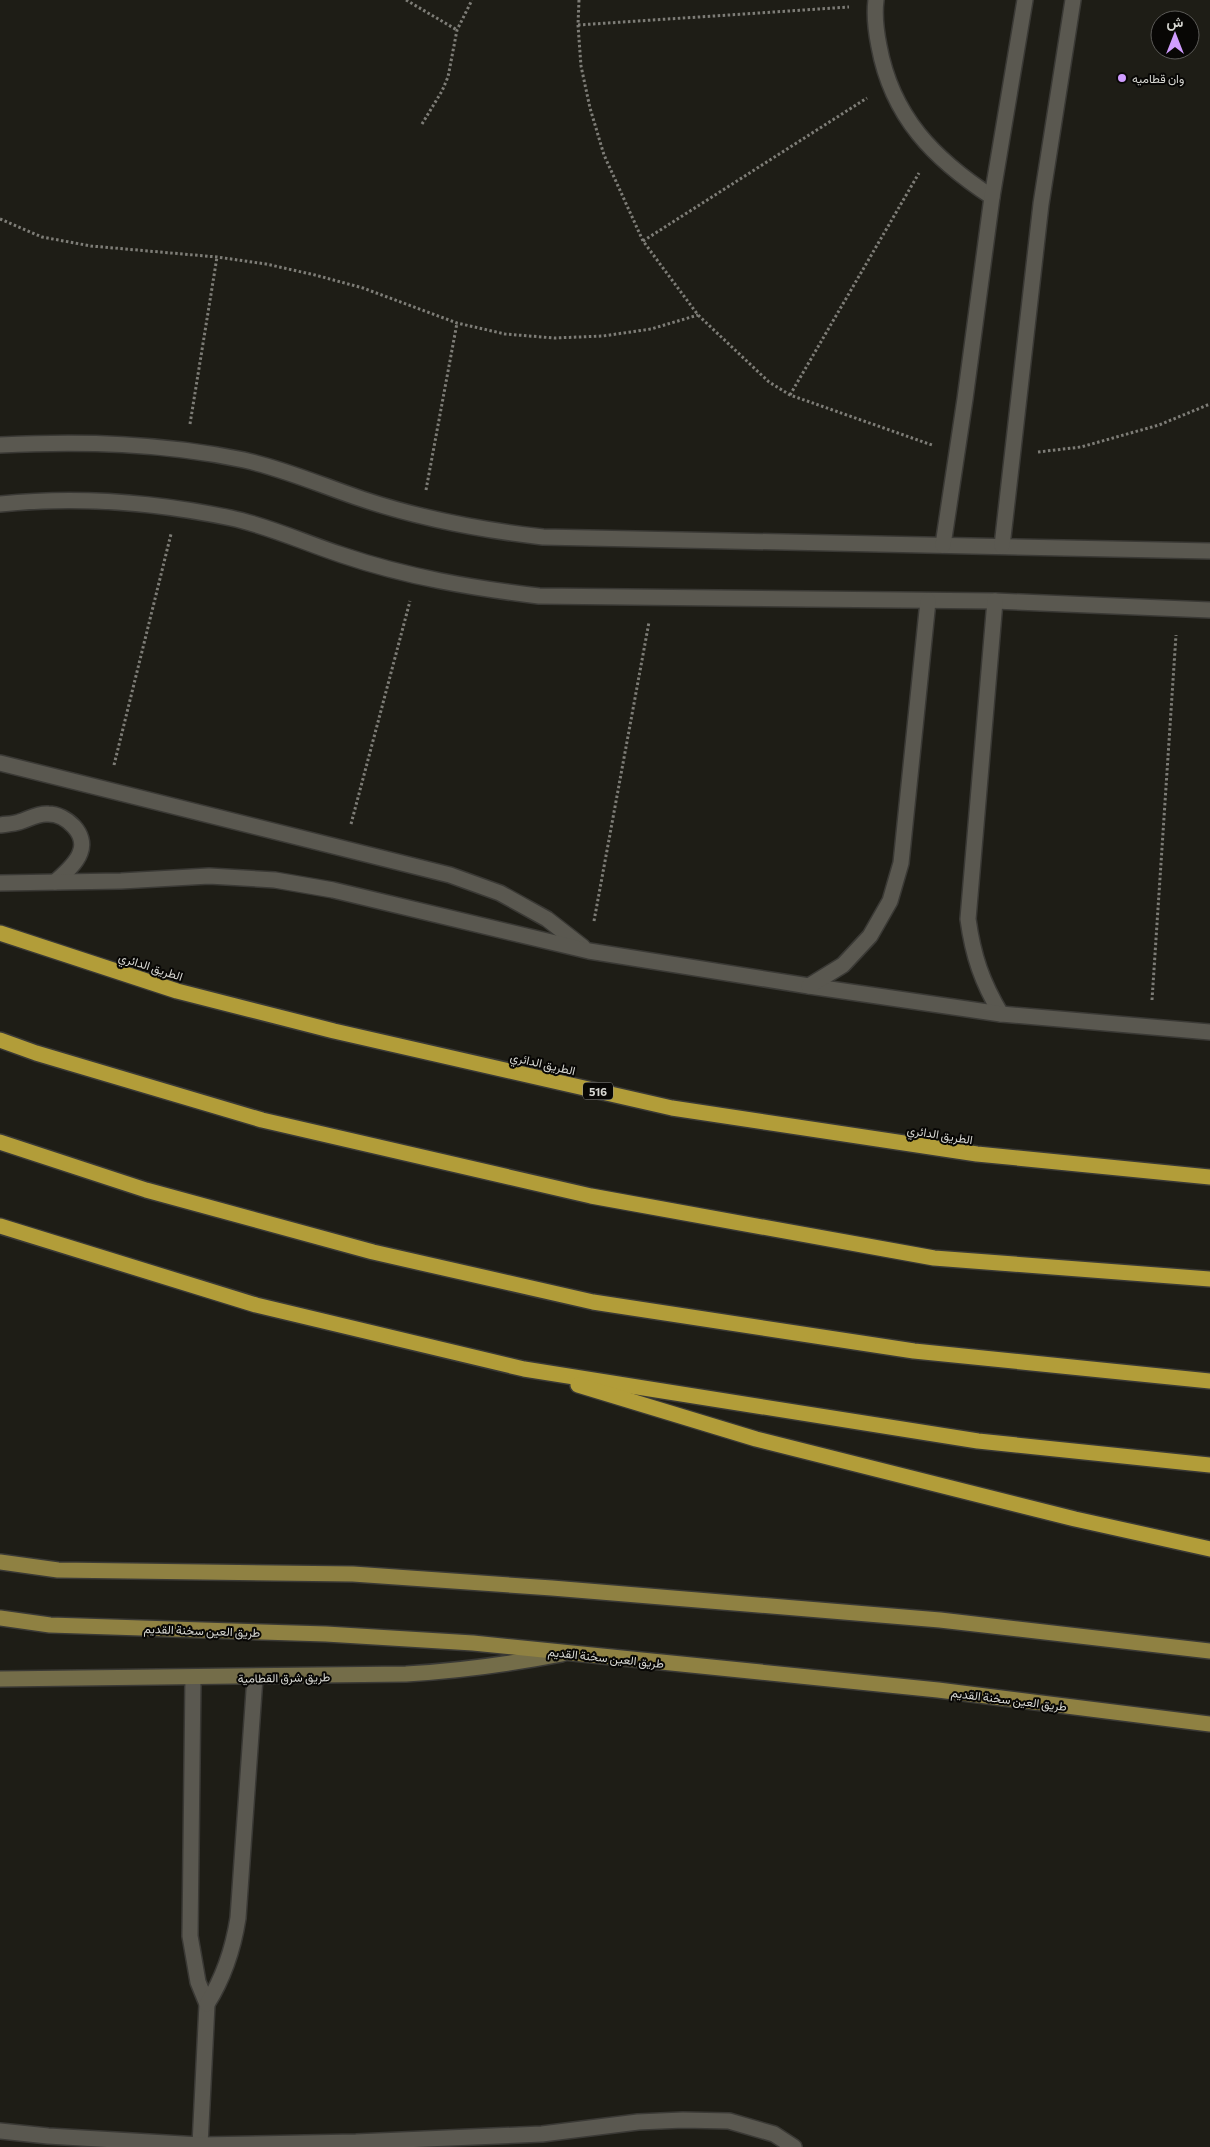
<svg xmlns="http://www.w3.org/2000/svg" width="1210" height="2147" font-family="Commissioner,Vazirmatn,sans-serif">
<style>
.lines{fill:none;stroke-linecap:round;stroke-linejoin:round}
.street-casing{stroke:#3a3935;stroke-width:18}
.secondary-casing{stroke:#3a3935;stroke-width:18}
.primary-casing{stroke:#3a3935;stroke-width:18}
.highway-casing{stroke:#3a3935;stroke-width:18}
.path{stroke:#7e7d77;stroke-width:3;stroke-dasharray:2.5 2.5;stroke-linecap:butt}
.street{stroke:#5a5850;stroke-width:15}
.secondary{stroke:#746d49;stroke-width:15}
.primary{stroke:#8f8142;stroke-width:15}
.highway{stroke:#b29d39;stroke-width:15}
.poi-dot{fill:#d09dff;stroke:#080705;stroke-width:2}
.labels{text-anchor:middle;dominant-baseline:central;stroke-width:4;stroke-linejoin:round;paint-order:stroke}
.shield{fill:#080705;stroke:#999994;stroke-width:1}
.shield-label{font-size:11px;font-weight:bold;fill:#d7d7d2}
.poi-label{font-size:12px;fill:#d7d7d2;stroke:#080705;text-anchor:start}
.street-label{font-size:12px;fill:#d7d7d2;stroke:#080705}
</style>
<rect width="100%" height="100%" fill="#1e1d16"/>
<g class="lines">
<g class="street-casing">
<g id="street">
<path d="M876 0C874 15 876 31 879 46 892 117 934 159 992 197"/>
<path d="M0 445C83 441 162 443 244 460 285 469 323 486 362 499 422 519 481 530 543 537L1210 551"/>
<path d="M0 504C76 496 155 502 231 518 269 526 305 543 342 555 407 577 472 588 539 596L995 601 1210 610"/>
<polyline points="943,545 965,399 992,197 1025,0"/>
<polyline points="1002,546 1041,204 1073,0"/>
<path d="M995 601 968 919C973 956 982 982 1001 1014"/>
<polyline points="0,763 450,875 500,893 547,919 583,947"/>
<path d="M0 825C6 824 13 824 19 822 29 819 38 813 48 814 66 814 88 834 80 853 76 864 64 874 55 882"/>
<polyline points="0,883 121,881 209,876 275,880 333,890 589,951 809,986 1001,1014 1210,1032"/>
<polyline points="809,986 843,965 870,936 890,901 901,863 928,601"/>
<polyline points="193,1678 190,1936 198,1982 207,2004 200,2145"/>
<path d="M207 2004C224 1977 233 1950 238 1918L255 1677"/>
<polyline points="0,2131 48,2136 200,2145 356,2142 542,2134 638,2122 683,2120 729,2121 774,2134 794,2147"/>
</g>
</g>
<g class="secondary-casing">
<path id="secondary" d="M0 1679 406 1674C459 1671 510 1664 562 1654"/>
</g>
<g class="primary-casing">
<g id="primary">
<polyline points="0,1562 58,1570 353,1574 552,1588 940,1620 1210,1651"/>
<polyline points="0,1618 50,1625 326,1634 473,1643 938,1690 1210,1724"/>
</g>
</g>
<g class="highway-casing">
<g id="highway">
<polyline points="0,933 177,991 334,1031 672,1108 977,1154 1210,1177"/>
<polyline points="0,1040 36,1053 262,1120 591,1196 934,1258 1210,1279"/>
<polyline points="0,1142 146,1190 373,1252 593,1302 914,1351 1210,1381"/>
<polyline points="0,1226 256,1305 524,1369 978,1441 1210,1465"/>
<polyline points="578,1385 756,1439 1075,1519 1210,1549"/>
</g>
</g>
<g class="path">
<polyline points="406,0 457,30"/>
<polyline points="579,0 578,25 581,66 590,108 604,155 643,241 698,315 769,382 790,395 932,445"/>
<polyline points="578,25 849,7"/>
<polyline points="422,124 442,91 448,77 457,30 472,0"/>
<polyline points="0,219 42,237 91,246 217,257 266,264 315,275 363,288 457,323 505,334 554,338 603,336 651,329 698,315"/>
<polyline points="643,241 867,98"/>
<polyline points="790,395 919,173"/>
<polyline points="190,424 217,257"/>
<polyline points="1038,452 1081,447 1159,425 1210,404"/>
<polyline points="426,490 457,323"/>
<polyline points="114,765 171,534"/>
<polyline points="351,824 410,601"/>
<polyline points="594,921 649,622"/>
<polyline points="1152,1000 1176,635"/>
</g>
<use href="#street" class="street"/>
<use href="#secondary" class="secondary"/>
<use href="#primary" class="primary"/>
<use href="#highway" class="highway"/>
</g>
<circle class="poi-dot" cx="1122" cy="78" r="5"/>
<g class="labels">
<rect class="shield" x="583" y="1082.5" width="30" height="17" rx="4"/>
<g class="shield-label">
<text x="598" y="1091">516</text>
</g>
<g class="poi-label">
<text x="1132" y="78">وان قطاميه</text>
</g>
<g class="street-label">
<text transform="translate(151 966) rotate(18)">الطريق الدائري</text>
<text transform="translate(543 1063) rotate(13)">الطريق الدائري</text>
<text transform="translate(940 1134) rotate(9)">الطريق الدائري</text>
<text transform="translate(202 1630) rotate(2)">طريق العين سخنة القديم</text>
<text transform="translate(606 1657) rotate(6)">طريق العين سخنة القديم</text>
<text transform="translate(284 1677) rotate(-1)">طريق شرق القطامية</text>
<text transform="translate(1009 1699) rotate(7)">طريق العين سخنة القديم</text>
</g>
</g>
<g transform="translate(1175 35)"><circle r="24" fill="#080705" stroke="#5b5a57"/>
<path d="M0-4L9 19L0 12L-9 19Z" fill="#d09dff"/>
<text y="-8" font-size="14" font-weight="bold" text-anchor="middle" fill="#d7d7d2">ش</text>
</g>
</svg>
